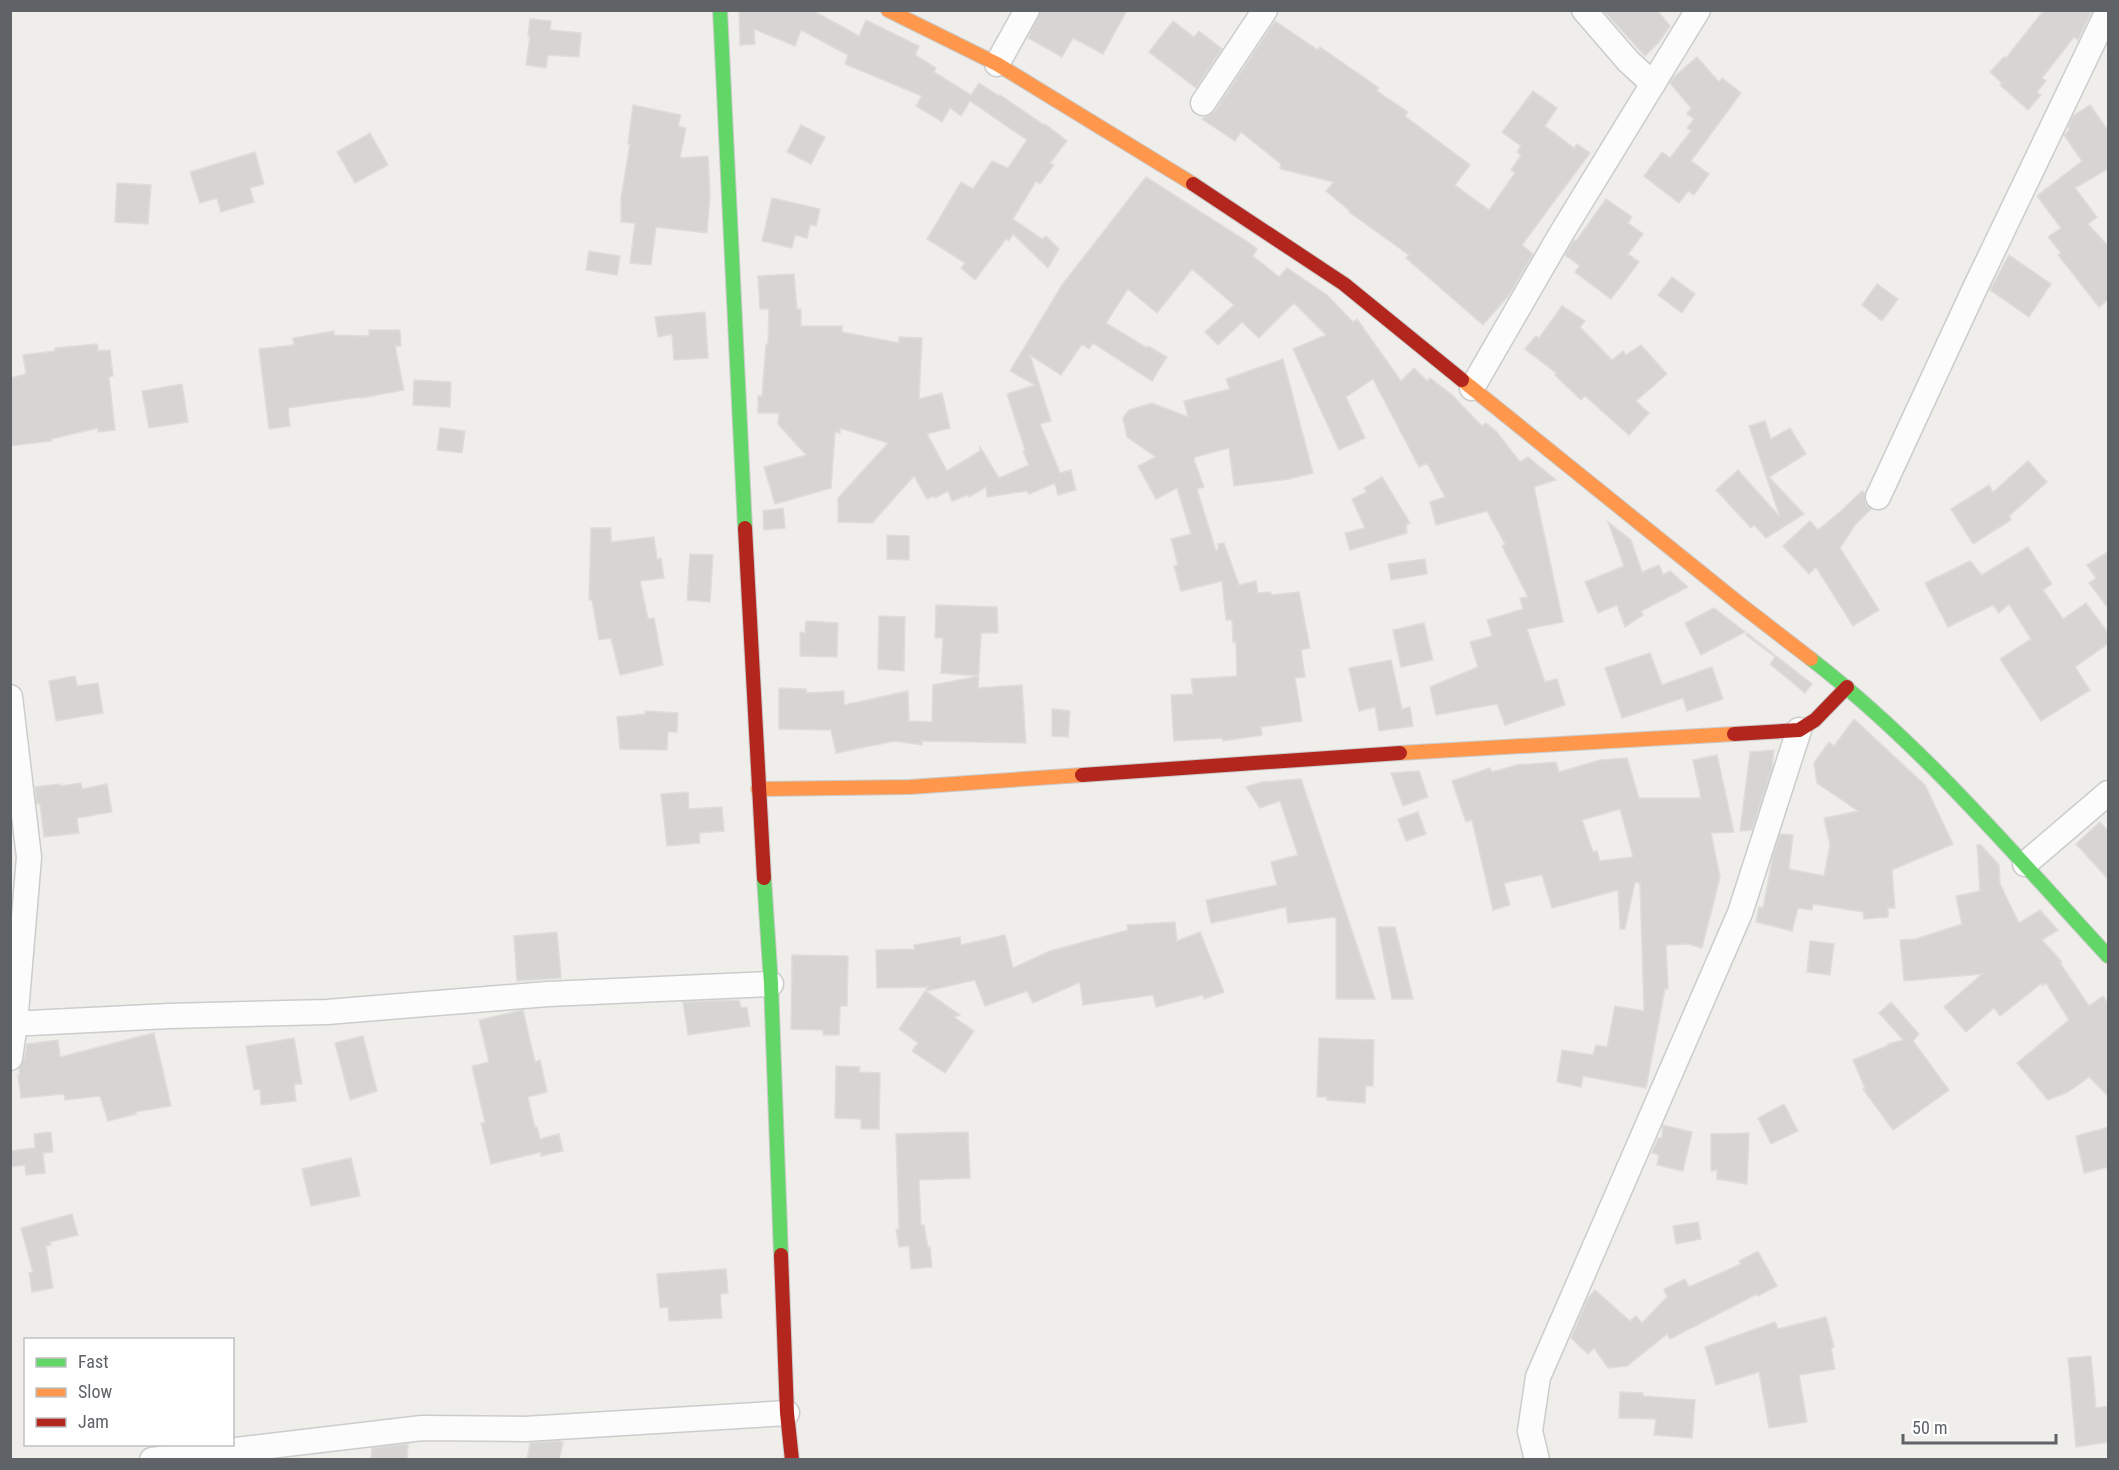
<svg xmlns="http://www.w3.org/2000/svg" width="2119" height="1470" font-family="'Roboto Condensed',sans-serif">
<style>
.building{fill:#d6d5d3;stroke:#deddd9;stroke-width:1.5;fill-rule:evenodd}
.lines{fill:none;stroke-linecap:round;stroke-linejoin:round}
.street-casing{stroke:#cbcccc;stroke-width:27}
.fast-casing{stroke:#cacacb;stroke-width:16}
.slow-casing{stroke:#cacacb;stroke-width:16}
.jam-casing{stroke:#cacacb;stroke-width:16}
.street{stroke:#fdfcfc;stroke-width:24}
.fast{stroke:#63d668;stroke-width:14}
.slow{stroke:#ff974d;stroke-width:14}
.jam{stroke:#b3261e;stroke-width:14}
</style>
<rect width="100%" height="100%" fill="#efeeea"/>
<g class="building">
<polygon points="739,10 812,10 859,36 866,20 919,46 915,55 936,68 934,72 971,95 979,83 999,96 1000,95 1044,125 1045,124 1067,141 1050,163 1054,165 1040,184 1036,181 1013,219 1042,239 1046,236 1059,249 1048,268 1013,234 1009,241 1006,239 975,280 961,268 965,263 927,239 961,182 973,189 992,161 1008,168 1027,140 970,101 961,116 950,108 942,122 916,106 922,96 845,64 848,55 801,30 795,46 754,29 755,44 740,45"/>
<polygon points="1041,10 1127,10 1103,54 1073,38 1062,57 1028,38"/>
<polygon points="1603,10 1657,10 1670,26 1659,42 1645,56"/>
<polygon points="2044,10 2088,10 2091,13 2078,40 2074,37 2042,78 2046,81 2037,92 2041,95 2028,110 2000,85 2002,83 1990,72 2004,57 2006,58"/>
<polygon points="530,19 551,21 550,30 581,33 579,57 548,55 546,68 526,65 530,37 528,36"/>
<polygon points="1173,21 1194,37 1199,31 1222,49 1196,88 1149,52"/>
<polygon points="1275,21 1318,50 1320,47 1379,88 1377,91 1408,112 1405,116 1470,165 1455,185 1489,210 1515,173 1511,170 1521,155 1517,152 1521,146 1502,132 1533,91 1557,108 1545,126 1574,148 1577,144 1590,153 1522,245 1533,254 1509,295 1483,325 1406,258 1409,255 1349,212 1350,211 1326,191 1334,182 1280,169 1281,164 1241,132 1235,141 1202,119 1215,111"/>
<polygon points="1697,57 1719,82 1722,78 1741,93 1691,161 1709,174 1694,195 1688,191 1679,203 1644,176 1662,152 1670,158 1691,131 1687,128 1694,119 1687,114 1691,108 1670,83 1674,77"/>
<polygon points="633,105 681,115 678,126 686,128 680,158 708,156 710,194 707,233 656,227 651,265 630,263 635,223 621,222 621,198 630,144 628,144"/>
<polygon points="2090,105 2109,132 2109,168 2075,188 2097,217 2088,224 2109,247 2109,299 2099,307 2058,255 2061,253 2048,237 2061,228 2037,196 2082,161 2064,135 2070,129 2068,127 2073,116"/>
<polygon points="801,125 825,137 811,164 787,152"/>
<polygon points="370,133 388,165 355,183 337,152"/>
<polygon points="255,152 264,184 250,188 254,202 221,212 217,198 200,203 190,172"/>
<polygon points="1146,177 1248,242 1257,249 1253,256 1279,277 1287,268 1327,295 1353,322 1357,319 1401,381 1414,368 1427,381 1430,378 1451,394 1482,426 1486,423 1496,431 1520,462 1528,457 1556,480 1534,487 1563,622 1527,629 1545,682 1557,679 1565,705 1505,725 1497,704 1436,715 1430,687 1478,667 1470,642 1492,636 1487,620 1523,609 1520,598 1528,597 1502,546 1505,544 1487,511 1436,525 1430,502 1445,497 1427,463 1419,467 1373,379 1346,397 1365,438 1339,450 1293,349 1326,335 1294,303 1259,338 1242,322 1218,345 1205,332 1234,305 1192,269 1157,313 1128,289 1106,323 1147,348 1148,346 1167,357 1152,381 1093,343 1089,349 1082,344 1061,375 1030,355 1051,421 1040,424 1060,473 1071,470 1076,490 1058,495 1055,483 1029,494 1027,491 987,497 986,487 969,497 968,495 952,501 948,491 935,498 934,496 927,499 914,476 872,523 838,522 838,498 888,443 840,428 840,433 835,432 831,488 775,504 764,467 806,455 778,424 779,413 758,413 758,396 762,396 766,344 768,344 769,309 760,309 758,276 794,274 797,309 801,309 801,326 842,326 842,332 899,343 899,337 922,338 919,399 942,393 950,428 927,434 947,471 980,451 980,447 999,478 1029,465 1023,451 1025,450 1007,394 1035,385 1010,371 1062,285"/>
<polygon points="117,183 151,185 148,224 115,222"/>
<polygon points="772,198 820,209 816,226 810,225 807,238 795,235 792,248 762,241"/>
<polygon points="1606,199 1632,217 1628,223 1643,234 1628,254 1639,262 1611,299 1575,272 1580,266 1565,255 1574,240 1576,241"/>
<polygon points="589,251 620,256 617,275 586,270"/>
<polygon points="2009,255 2051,284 2029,317 1990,290"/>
<polygon points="1672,277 1695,294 1682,313 1658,295"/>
<polygon points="1877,284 1898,299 1882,321 1862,305"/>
<polygon points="1562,306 1585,321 1580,327 1612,360 1623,351 1626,355 1641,345 1667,374 1636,401 1649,413 1629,435 1585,396 1581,400 1555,375 1556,373 1525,349 1536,336 1539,338"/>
<polygon points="705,312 708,358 674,360 672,334 658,337 655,317"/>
<polygon points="369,330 400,330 401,346 395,346 404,390 361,398 361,397 288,408 290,426 269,429 259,349 294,345 293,338 334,331 334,335 369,336"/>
<polygon points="97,344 98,351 110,350 113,376 109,377 115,430 98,432 98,428 51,439 51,441 10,446 10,378 26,374 23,355 55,351 55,348"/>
<polygon points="1283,359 1313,473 1289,479 1234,486 1229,448 1195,457 1194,460 1204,487 1197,489 1216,551 1218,550 1218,544 1224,543 1239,585 1256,581 1258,593 1271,592 1271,595 1299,592 1310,648 1301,650 1305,677 1295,678 1302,721 1261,727 1262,735 1223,741 1222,738 1174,741 1171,695 1193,694 1191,679 1237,676 1236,642 1233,642 1232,620 1226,620 1222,581 1181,591 1174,566 1178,565 1171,539 1191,534 1177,488 1156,499 1138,466 1156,457 1127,437 1123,418 1129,410 1152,403 1188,417 1184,401 1230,389 1226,379"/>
<polygon points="414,380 451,382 450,407 413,405"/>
<polygon points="182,384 188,422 149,428 142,391"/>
<polygon points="1765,421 1771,439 1790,428 1806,454 1769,477 1804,514 1766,538 1754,525 1751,528 1716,490 1738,470 1780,517 1749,426"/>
<polygon points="440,428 465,431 462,453 437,450"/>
<polygon points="2028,461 2047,482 2009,516 2011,520 1973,544 1951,509 1989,485 1993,492"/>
<polygon points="1382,477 1410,523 1406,525 1407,533 1350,550 1345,533 1365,528 1352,499 1367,492 1364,488"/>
<polygon points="1862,491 1865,493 1866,505 1871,509 1855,525 1840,548 1879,610 1853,626 1816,567 1809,574 1783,546 1810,521 1818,530 1841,511"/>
<polygon points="783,508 785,528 764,530 763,511"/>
<polygon points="1608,522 1631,540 1642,572 1659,565 1663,575 1670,571 1688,587 1641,611 1643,615 1625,627 1617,605 1598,613 1585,582 1624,566"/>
<polygon points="591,528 611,528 611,542 654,537 657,559 661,558 664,578 640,581 648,619 654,618 663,665 620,675 611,638 599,640 592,600 589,600"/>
<polygon points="887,535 909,536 909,560 887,559"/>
<polygon points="2028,547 2052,584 2043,590 2063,619 2086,603 2109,634 2109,643 2075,667 2090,690 2041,721 2000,659 2031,639 2009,604 1999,613 1993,605 1948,627 1925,583 1970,561 1982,575"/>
<polygon points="2109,551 2109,609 2089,583 2096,578 2087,565"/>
<polygon points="690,554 713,555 710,602 687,600"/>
<polygon points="1425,559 1427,574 1391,580 1388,564"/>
<polygon points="936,605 997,607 998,633 981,633 978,688 1022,685 1026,743 922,741 922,745 895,741 836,753 831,730 779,729 779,688 806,689 806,693 844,691 844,705 908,691 909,721 932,722 933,685 979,676 941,673 943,638 935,638"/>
<polygon points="1714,608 1745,632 1701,655 1685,623"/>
<polygon points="879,616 905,617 904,671 878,669"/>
<polygon points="806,621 838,623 837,657 800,656 800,632 805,633"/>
<polygon points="1424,623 1433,660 1401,667 1393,630"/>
<polygon points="1747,633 1812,684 1805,693 1770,664 1775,657 1746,635"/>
<polygon points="1650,653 1662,685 1712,667 1723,699 1687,711 1683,698 1622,718 1605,668"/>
<polygon points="1391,660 1402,709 1410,707 1413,726 1379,731 1375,707 1359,711 1349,668"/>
<polygon points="75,676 77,686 98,683 103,713 56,721 49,681"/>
<polygon points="1052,709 1070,711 1068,737 1052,736"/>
<polygon points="645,711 678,713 677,732 668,732 667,750 620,749 617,717 645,714"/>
<polygon points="1854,719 1925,785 1953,844 1892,870 1895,908 1888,908 1888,917 1864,919 1863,912 1813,904 1812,910 1798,908 1792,931 1756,922 1759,907 1763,908 1773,856 1780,834 1793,835 1789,869 1824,876 1830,845 1824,818 1858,811 1817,783 1814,763 1829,742 1834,746"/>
<polygon points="1774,750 1772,769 1752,830 1740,831 1750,752"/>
<path d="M1717 755 1734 832 1711 833 1720 877 1702 948 1688 944 1666 945 1668 989H1665L1646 1088 1583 1076 1581 1087 1557 1082 1562 1050 1593 1055 1596 1045 1607 1047 1615 1006 1644 1011 1640 883 1635 882 1625 929H1620L1618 890 1552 908 1542 875 1504 883 1510 905 1493 910 1472 820 1466 822 1452 781 1490 768 1492 772 1517 765 1556 762 1559 772 1600 760 1627 758 1639 798H1701L1693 760ZM1620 809 1633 857 1600 861 1597 851 1593 852 1582 820Z"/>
<polygon points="1419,771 1428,797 1403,806 1391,773"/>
<polygon points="1301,779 1339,892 1375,999 1336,999 1336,917 1288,923 1286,907 1211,923 1206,900 1277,885 1271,862 1298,855 1280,801 1260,808 1246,787 1262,782"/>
<polygon points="81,783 82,789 107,784 112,812 77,818 79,833 44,837 40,804 37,804 35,787 60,784 60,786"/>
<polygon points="688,792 689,809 722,807 724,831 699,833 700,843 667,846 661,794"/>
<polygon points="1418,812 1426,834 1406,841 1398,819"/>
<polygon points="2100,822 2109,832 2109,880 2076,844"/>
<polygon points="1977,845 1981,845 1999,865 2000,884 2019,923 2040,910 2058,930 2042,940 2062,962 2060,963 2089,1006 2103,996 2109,1005 2109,1097 2089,1077 2068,1092 2048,1100 2017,1063 2069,1020 2046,983 2043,986 2042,983 2000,1016 1994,1008 1966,1032 1944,1007 1982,974 1904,981 1900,940 1916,939 1962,924 1956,896 1980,891"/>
<polygon points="1175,922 1177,941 1200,932 1224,992 1204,999 1203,995 1156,1007 1153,995 1083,1005 1080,982 1033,1003 1027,991 985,1006 975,980 926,991 960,1015 954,1017 974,1031 945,1073 912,1051 918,1043 899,1029 928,987 877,988 876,950 915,949 914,945 960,937 961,945 1005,935 1013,968 1050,951 1128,930 1127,925"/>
<polygon points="1378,927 1395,927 1413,999 1392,999"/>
<polygon points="557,932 561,978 517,981 514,936"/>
<polygon points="1810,941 1834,944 1830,975 1807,972"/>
<polygon points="792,955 848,956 847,1006 840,1006 839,1035 823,1035 823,1030 791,1029"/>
<polygon points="739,1000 741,1008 747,1007 750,1026 688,1035 683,1002"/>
<polygon points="1891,1002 1919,1034 1913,1041 1949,1090 1893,1130 1863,1089 1865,1088 1853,1060 1889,1045 1888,1044 1903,1040 1879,1013"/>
<polygon points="523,1010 535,1062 540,1060 547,1092 528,1097 535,1128 537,1127 540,1139 559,1134 563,1151 541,1156 541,1152 491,1164 481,1123 485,1123 472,1066 489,1062 479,1020"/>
<polygon points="154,1033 171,1106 135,1112 136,1114 108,1121 100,1096 65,1100 64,1094 21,1098 18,1075 20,1075 19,1068 24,1060 27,1044 58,1040 60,1057"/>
<polygon points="363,1036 377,1091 350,1100 335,1043"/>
<polygon points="294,1038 302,1084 294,1084 296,1101 261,1105 260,1089 254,1090 246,1046"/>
<polygon points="1319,1038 1374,1040 1373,1086 1366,1086 1365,1103 1327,1100 1327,1097 1317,1097"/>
<polygon points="836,1066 860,1067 859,1072 880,1073 879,1129 861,1129 861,1119 835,1118"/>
<polygon points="1784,1104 1798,1131 1771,1144 1758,1118"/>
<polygon points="1663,1125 1692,1132 1683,1171 1657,1165 1659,1155 1652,1153 1658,1138 1662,1138"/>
<polygon points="2109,1127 2109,1167 2084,1173 2076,1136"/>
<polygon points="51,1132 53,1152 43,1153 45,1173 26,1175 25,1165 10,1167 10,1151 35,1148 34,1134"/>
<polygon points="968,1132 970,1178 919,1180 921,1225 924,1225 928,1247 930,1247 932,1267 911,1269 909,1246 899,1247 896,1229 899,1229 896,1134"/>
<polygon points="1749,1133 1747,1184 1717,1179 1717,1170 1711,1171 1711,1134"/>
<polygon points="351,1158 360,1196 311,1206 302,1169"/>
<polygon points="72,1214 78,1235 50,1242 51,1245 46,1246 53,1288 32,1292 29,1273 33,1272 21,1228"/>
<polygon points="1698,1222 1701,1239 1676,1244 1673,1226"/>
<polygon points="1758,1251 1777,1286 1758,1296 1757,1294 1670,1339 1667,1334 1627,1366 1608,1368 1594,1348 1588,1354 1571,1338 1588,1298 1595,1290 1630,1321 1636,1316 1642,1323 1667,1297 1664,1289 1685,1279 1689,1287 1741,1264 1739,1261"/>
<polygon points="726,1269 728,1293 720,1294 722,1318 669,1321 668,1307 660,1308 657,1274"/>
<polygon points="1826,1317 1834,1347 1831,1348 1835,1369 1799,1375 1807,1422 1769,1428 1759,1372 1716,1385 1705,1347 1775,1322 1778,1329"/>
<polygon points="2091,1356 2096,1408 2109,1406 2109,1442 2076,1447 2068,1358"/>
<polygon points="1620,1392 1643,1393 1643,1396 1695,1400 1692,1438 1654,1435 1656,1419 1619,1418"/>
<polygon points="558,1441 563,1442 559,1460 527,1460 530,1443"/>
<polygon points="408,1444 407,1460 371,1460 372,1448"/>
</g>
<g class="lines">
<g class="street-casing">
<g id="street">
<polyline points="1584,10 1628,61 1653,84"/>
<polyline points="997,64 1027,10"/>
<polyline points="1203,103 1265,10"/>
<polyline points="1472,388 1561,234 1698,10"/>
<polyline points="1878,497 1975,288 2108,11"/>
<polyline points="10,697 29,857 15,1024 10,1058"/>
<polyline points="2025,864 2108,793"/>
<polyline points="10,1024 169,1016 327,1012 548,994 771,984"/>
<polyline points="152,1460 422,1428 525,1429 787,1413"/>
<polyline points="1537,1460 1530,1431 1538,1377 1740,913 1799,730"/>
</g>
</g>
<g class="fast-casing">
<g id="fast">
<polyline points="720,10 745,528"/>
<path d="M1811 659C1922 745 2013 853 2108 956"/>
<polyline points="764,878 771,984 781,1255"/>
</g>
</g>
<g class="slow-casing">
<g id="slow">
<polyline points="888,10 997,64 1193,184"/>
<polyline points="1462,380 1741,605 1811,659"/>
<polyline points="1400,753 1734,734"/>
<polyline points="758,789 910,787 1082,775"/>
</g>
</g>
<g class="jam-casing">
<g id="jam">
<polyline points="1193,184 1344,284 1462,380"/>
<polyline points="745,528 764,878"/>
<polyline points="1734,734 1799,730 1815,720 1847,687"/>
<polyline points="1082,775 1400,753"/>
<polyline points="781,1255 787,1413 792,1460"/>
</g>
</g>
<use href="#street" class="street"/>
<use href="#fast" class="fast"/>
<use href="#slow" class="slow"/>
<use href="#jam" class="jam"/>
</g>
<rect width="2119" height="1470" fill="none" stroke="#5f6368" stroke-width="24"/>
<rect x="24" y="1338" width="210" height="108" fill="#ffffff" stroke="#bfc1c3" stroke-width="1.5"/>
<rect x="36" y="1358" width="30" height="9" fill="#63d668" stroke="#bfc1c3" stroke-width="1.5"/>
<text x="78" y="1368" font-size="18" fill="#5f6368">Fast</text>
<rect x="36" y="1388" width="30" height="9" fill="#ff974d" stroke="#bfc1c3" stroke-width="1.5"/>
<text x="78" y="1398" font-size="18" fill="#5f6368">Slow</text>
<rect x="36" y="1418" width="30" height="9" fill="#b3261e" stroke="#bfc1c3" stroke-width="1.5"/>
<text x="78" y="1428" font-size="18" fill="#5f6368">Jam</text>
<path d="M1903 1434v9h153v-9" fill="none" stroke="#5f6368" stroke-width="3"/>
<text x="1912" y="1434" font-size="18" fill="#5f6368" stroke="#ffffff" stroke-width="4.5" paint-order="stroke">50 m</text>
</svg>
